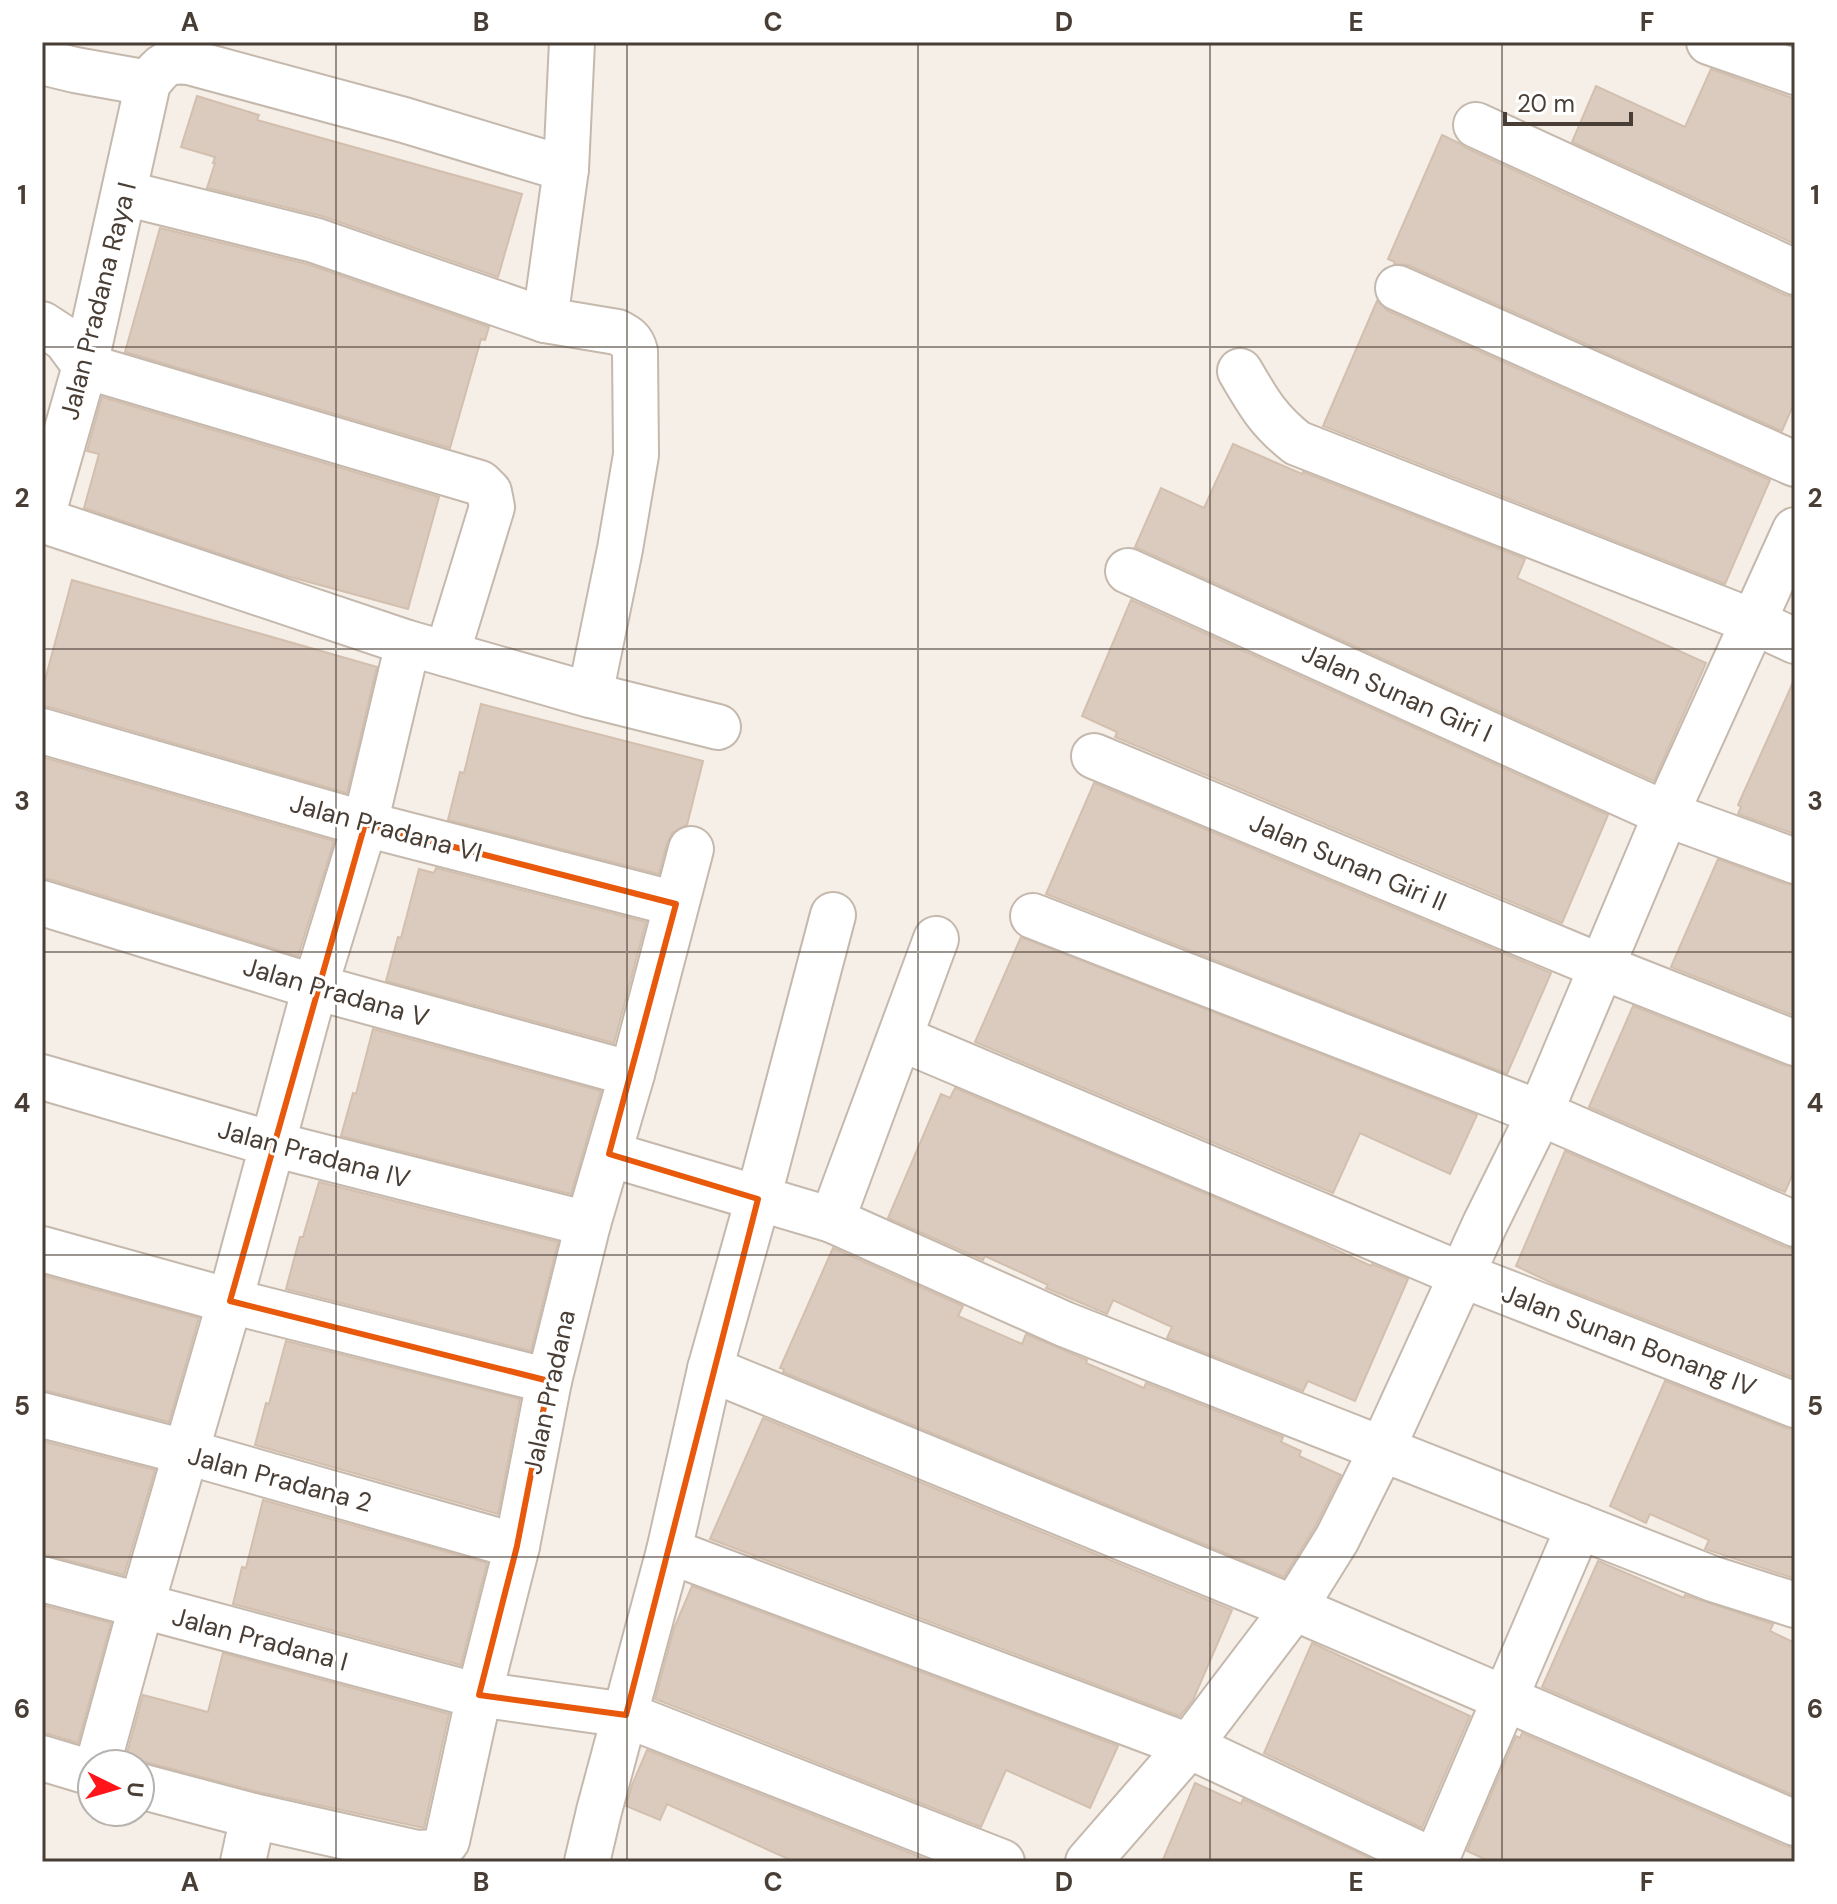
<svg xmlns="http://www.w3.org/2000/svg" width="1837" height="1904" font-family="'DM Sans',sans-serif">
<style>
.building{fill:#dbcbbf;stroke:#d3bfae;stroke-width:2}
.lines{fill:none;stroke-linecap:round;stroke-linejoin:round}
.street-casing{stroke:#c5b8ac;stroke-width:48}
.street{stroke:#fff;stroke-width:44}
.marked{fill:none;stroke:#e8590c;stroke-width:6;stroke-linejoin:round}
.grid{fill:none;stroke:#493e35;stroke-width:2;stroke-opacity:0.55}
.labels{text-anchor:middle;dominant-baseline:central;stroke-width:6;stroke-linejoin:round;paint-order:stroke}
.street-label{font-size:26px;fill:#493e35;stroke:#fff}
.neatline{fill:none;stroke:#493e35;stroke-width:3}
.grid-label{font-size:26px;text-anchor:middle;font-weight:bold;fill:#493e35}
</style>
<rect width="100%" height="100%" fill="#f5efe8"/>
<g class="building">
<polygon points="1711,69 1795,99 1795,244 1572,142 1596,86 1685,127"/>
<polygon points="197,96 259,115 257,120 522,194 498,277 322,216 207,188 215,163 213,163 215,157 181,147"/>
<polygon points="1442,135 1459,143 1466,148 1785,295 1795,297 1795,401 1782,431 1408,265 1394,264 1395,262 1388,259"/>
<polygon points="160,228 307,264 489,327 485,340 481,339 450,448 125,352"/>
<polygon points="1377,301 1388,311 1770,480 1725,584 1323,426"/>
<polygon points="102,397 439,497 408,609 283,575 84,508 99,454 87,451"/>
<polygon points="1233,444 1302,474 1303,472 1525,559 1517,578 1706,663 1654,781 1135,547 1161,488 1204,508"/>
<polygon points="72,580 377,667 347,793 49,707 42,707 42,691"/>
<polygon points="1131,600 1608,815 1562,923 1115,737 1117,732 1082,716"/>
<polygon points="1795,678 1795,834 1738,814 1741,807 1738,805"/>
<polygon points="481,704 703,761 687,825 673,832 667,843 659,874 448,820 460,772 464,773"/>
<polygon points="42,757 334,841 298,956 49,879 42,879"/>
<polygon points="1094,783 1551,973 1507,1074 1046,894"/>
<polygon points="1718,859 1786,884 1795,885 1795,1016 1671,967"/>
<polygon points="436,868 646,922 614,1043 386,981 398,937 401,938 419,869 434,873"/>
<polygon points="1021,937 1477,1115 1450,1174 1360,1133 1333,1193 975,1042"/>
<polygon points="1633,1006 1786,1066 1795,1067 1795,1169 1785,1192 1589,1107"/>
<polygon points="373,1029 601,1091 571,1194 341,1136 353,1093 356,1094"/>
<polygon points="955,1088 1313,1239 1371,1266 1372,1264 1408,1279 1355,1401 1308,1381 1303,1391 1167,1338 1172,1327 1113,1300 1107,1314 1046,1288 1048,1285 985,1256 983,1260 888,1218 941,1094 950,1098"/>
<polygon points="1565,1151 1785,1247 1795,1249 1795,1378 1556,1285 1516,1266"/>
<polygon points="319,1182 558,1242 531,1351 286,1289 300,1237 303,1237"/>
<polygon points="833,1248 963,1306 958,1316 1022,1344 1026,1334 1087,1360 1086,1363 1144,1388 1146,1383 1283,1437 1281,1442 1301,1451 1299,1456 1341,1475 1315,1527 1284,1577 783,1372 784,1369 780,1368"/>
<polygon points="42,1275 199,1318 169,1422 48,1391 42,1391"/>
<polygon points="286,1341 520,1399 498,1514 255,1445 266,1403 269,1404"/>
<polygon points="1665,1381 1786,1428 1795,1429 1795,1574 1793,1578 1705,1549 1709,1540 1650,1514 1646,1523 1610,1506"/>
<polygon points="763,1418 1232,1610 1193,1700 1180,1716 710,1539"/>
<polygon points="42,1441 155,1470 124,1575 48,1555 42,1555"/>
<polygon points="263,1500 487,1563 461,1665 233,1604 242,1567 246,1568"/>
<polygon points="1598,1561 1684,1598 1685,1595 1773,1624 1770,1631 1795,1643 1795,1796 1542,1687"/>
<polygon points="692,1586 1118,1746 1090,1808 1006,1770 981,1827 655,1699 674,1628"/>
<polygon points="42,1605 111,1623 78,1743 49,1734 42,1734"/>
<polygon points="1312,1643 1470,1716 1422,1828 1264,1753"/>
<polygon points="223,1653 449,1714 424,1828 259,1792 126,1757 143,1695 208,1712"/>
<polygon points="1522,1733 1785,1846 1795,1848 1795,1862 1491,1862 1467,1851 1516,1736 1520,1738"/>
<polygon points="647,1750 933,1862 795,1862 667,1804 660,1820 626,1806 632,1785"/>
<polygon points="1195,1783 1241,1804 1243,1799 1370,1858 1368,1862 1162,1862"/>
</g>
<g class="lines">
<g class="street-casing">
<g id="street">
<polyline points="1709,42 1795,72"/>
<polyline points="42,62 75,70 148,83"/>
<polyline points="1476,125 1795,272"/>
<path d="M124 193 314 240 545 320 617 332C627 337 632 340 635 351L636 455 620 549 590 695"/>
<polyline points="1398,288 1795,464"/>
<polyline points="545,320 566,169 572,42"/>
<polyline points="42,324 65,339 85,366 480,483 489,492 492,507 447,654"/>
<path d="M1240 371C1258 402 1268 420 1297 443L1754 622 1795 641"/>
<path d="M42 517 85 366 148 83C162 66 165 60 189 62L404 120 566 169"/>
<polyline points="42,520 408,643 590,695 718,727"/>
<polyline points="1128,571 1666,814 1795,861"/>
<polyline points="42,731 365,824 676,904"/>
<polyline points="1094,756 1602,967 1795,1043"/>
<polyline points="42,903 315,987 632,1074"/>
<polyline points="1033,916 1540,1113 1795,1224"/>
<polyline points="900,1038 1462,1275 1795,1405"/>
<polyline points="42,1077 272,1144 588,1224"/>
<polyline points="609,1154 832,1220 1064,1324 1713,1579 1795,1605"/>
<polyline points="832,1220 936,939"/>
<polyline points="42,1249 230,1301 549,1381"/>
<polyline points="710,1369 1294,1608 1795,1823"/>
<polyline points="42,1415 208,1458 517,1546"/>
<polyline points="669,1551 1189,1746 1436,1862"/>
<polyline points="42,1579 464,1692 626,1715 1002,1862"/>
<polyline points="42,1758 92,1773"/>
<polyline points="98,1764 141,1607 230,1301 315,987 365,824 408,643"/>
<polyline points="140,1786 253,1816 417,1853"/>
<polyline points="243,1862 253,1816"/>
<polyline points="415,1862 417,1853 437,1852 447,1841 479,1695 517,1546 549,1381 588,1224 632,1074 691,849"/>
<polyline points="587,1862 599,1811 669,1551 710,1369 758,1199 833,915"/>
<polyline points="1088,1862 1189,1746 1294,1608 1337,1539 1383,1447 1485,1224 1540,1113 1666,814 1795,530"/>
<polyline points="1435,1862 1579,1526"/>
</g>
</g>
<use href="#street" class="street"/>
</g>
<path class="marked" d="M365 824 676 904 609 1154 758 1199 626 1715 479 1695 517 1546 549 1381 230 1301Z"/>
<path class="grid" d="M336 42V1862M627 42V1862M918 42V1862M1210 42V1862M1502 42V1862M42 347H1795M42 649H1795M42 952H1795M42 1255H1795M42 1557H1795"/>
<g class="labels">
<g class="street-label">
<text transform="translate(98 301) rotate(-76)">Jalan Pradana Raya I</text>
<text transform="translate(1397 693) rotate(24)">Jalan Sunan Giri I</text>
<text transform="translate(386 828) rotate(15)">Jalan Pradana VI</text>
<text transform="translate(1348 862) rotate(23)">Jalan Sunan Giri II</text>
<text transform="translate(336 992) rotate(16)">Jalan Pradana V</text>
<text transform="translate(314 1154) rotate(15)">Jalan Pradana IV</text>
<text transform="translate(1629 1340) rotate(21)">Jalan Sunan Bonang IV</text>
<text transform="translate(549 1392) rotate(-78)">Jalan Pradana</text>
<text transform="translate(280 1479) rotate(15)">Jalan Pradana 2</text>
<text transform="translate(260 1639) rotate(15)">Jalan Pradana I</text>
</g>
</g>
<rect width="1837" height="1904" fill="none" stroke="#ffffff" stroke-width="88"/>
<g transform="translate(116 1788) rotate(95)"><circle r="38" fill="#ffffff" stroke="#b6b2ae" stroke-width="2"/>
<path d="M0-6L14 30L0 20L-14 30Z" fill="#ff1519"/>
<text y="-12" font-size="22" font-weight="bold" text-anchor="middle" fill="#493e35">U</text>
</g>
<path d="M1505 112v12h126v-12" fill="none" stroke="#493e35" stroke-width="4"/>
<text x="1517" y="112" font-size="24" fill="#493e35" stroke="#ffffff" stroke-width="6" paint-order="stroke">20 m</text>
<rect x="44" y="44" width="1749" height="1816" class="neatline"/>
<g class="grid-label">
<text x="190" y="31">A</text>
<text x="481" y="31">B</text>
<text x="773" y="31">C</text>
<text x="1064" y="31">D</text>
<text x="1356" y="31">E</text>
<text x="1647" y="31">F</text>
<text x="22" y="204">1</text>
<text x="1815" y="204">1</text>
<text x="22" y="507">2</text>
<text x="1815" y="507">2</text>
<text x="22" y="810">3</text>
<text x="1815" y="810">3</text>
<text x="22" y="1112">4</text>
<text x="1815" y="1112">4</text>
<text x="22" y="1415">5</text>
<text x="1815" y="1415">5</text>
<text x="22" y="1718">6</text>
<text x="1815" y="1718">6</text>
<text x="190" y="1891">A</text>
<text x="481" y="1891">B</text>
<text x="773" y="1891">C</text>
<text x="1064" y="1891">D</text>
<text x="1356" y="1891">E</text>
<text x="1647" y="1891">F</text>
</g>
</svg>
